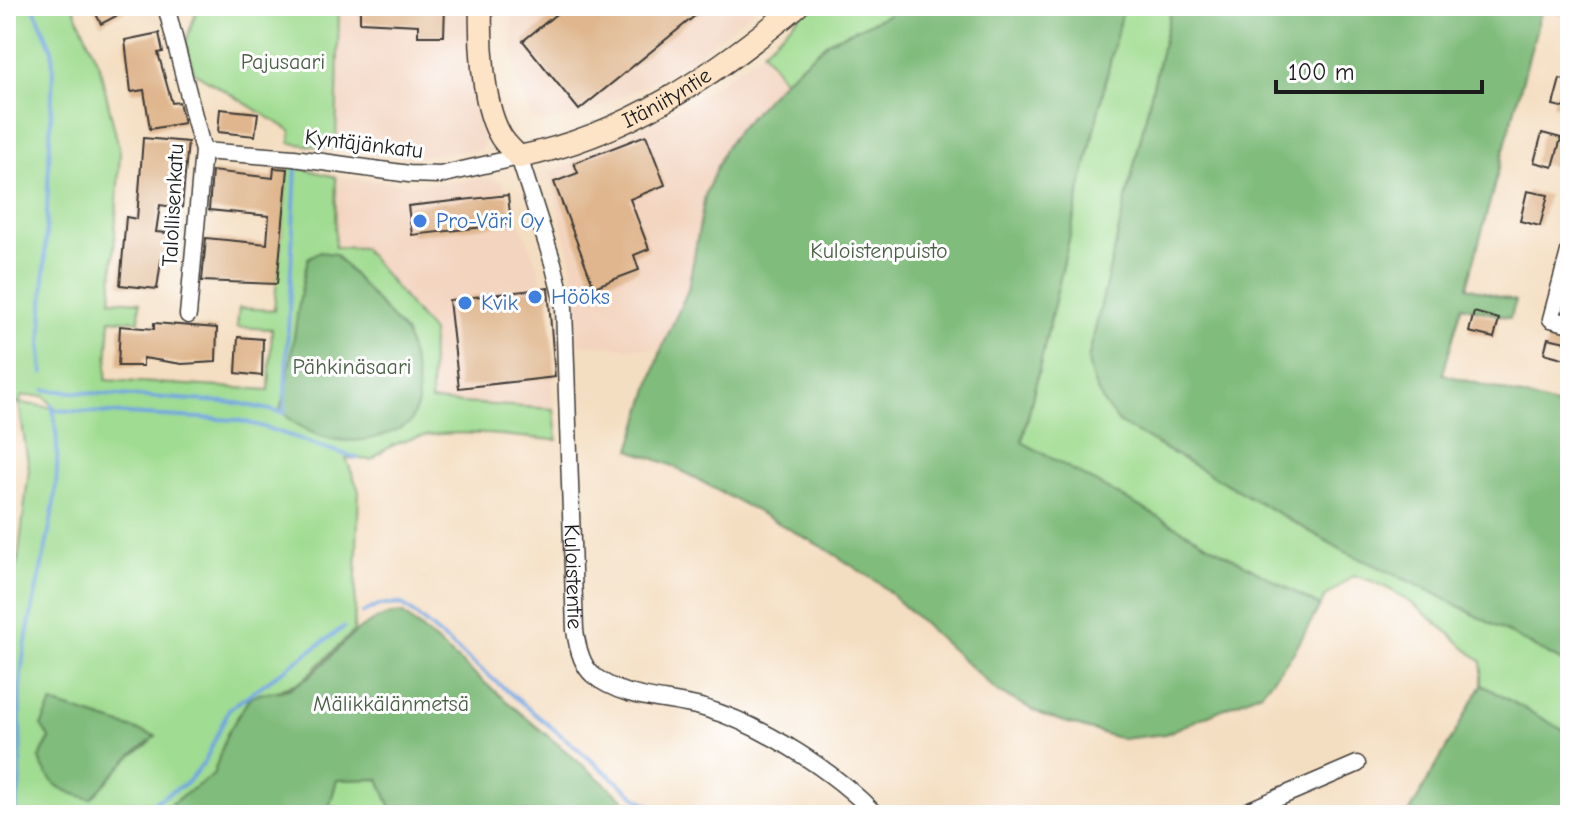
<svg xmlns="http://www.w3.org/2000/svg" width="1576" height="821" font-family="'Comic Neue',sans-serif">
<style>
.built{fill:#f3d4bf}
.green{fill:#a0dc91;stroke:#5e7c56;stroke-width:2;fill-rule:evenodd}
.forest{fill:#80bc7b;stroke:#4e6c4c;stroke-width:2}
.lines{fill:none;stroke-linecap:round;stroke-linejoin:round}
.stream{stroke:#73a6df;stroke-width:4}
.building{fill:#dfb68d}
.street-casing{stroke:#3c3935;stroke-width:19}
.secondary-casing{stroke:#3c3935;stroke-width:25}
.street{stroke:#fff;stroke-width:16}
.secondary{stroke:#fee4c6;stroke-width:22}
.shop-dot{fill:#3f7fe0;stroke:#fff;stroke-width:3}
.labels{text-anchor:middle;dominant-baseline:central;stroke-width:6;stroke-linejoin:round;paint-order:stroke}
.park-label{font-size:22px;fill:#4a5f45;stroke:#fff}
.street-label{font-size:22px;fill:#1c1c1c;stroke:#fff}
.shop-label{font-size:22px;fill:#366cbe;stroke:#fff;text-anchor:start}
</style>
<rect width="100%" height="100%" fill="#fff"/>
<filter id="ink" filterUnits="userSpaceOnUse"><feTurbulence type="fractalNoise" baseFrequency=".0125" numOctaves="2"/><feDisplacementMap in="SourceGraphic" scale="16" xChannelSelector="R" yChannelSelector="G"/><feConvolveMatrix kernelMatrix="1 2 1 2 8 2 1 2 1" color-interpolation-filters="sRGB"/></filter>
<filter id="wash" filterUnits="userSpaceOnUse"><feTurbulence type="fractalNoise" baseFrequency=".006" numOctaves="4" result="noise"/><feDisplacementMap in="SourceGraphic" scale="32" xChannelSelector="R" yChannelSelector="G"/><feGaussianBlur stdDeviation="1.8" result="paint"/><feColorMatrix in="noise" values="0 0 0 0 0 0 0 0 0 0 0 0 0 0 0 0 0 1.4 0 .05"/><feComposite in="paint" operator="in"/></filter>
<g filter="url(#wash)">
<rect width="100%" height="100%" fill="#f4dec1"/>
<g class="built">
<polygon points="339,6 468,6 472,72 487,139 480,150 405,157 337,149"/>
<polygon points="513,6 759,6 697,55 662,77 586,113 544,123 531,117 517,78 511,37"/>
<polygon points="763,51 784,80 738,130 713,172 699,218 688,290 661,350 578,344 572,261 549,173 689,104"/>
<polygon points="336,177 414,185 492,178 503,183 538,266 548,310 554,409 431,401 335,248"/>
</g>
<g class="green">
<path d="M6 6H73L99 65 120 152 111 300 140 302 139 321 110 319 106 380 269 390 272 329 237 327 239 308 274 310 288 165 336 177 335 247 363 248 432 332 431 401 554 409 557 440C502 437 415 418 372 460L346 458 359 491 354 631 302 681 277 691 227 734 213 775 155 815H6V605L18 561 29 469 19 404 6 403ZM22 396H44L55 408 19 403ZM50 738 150 743 130 757 39 758Z"/>
<polygon points="198,6 339,6 336,149 290,143 291,131 194,72 186,42"/>
<polygon points="810,6 895,6 888,15 829,41 784,80 763,51"/>
<path d="M1123 6H1172L1088 360 1120 423 1346 552 1434 593 1570 666V734L1482 685V662C1445 632 1401 584 1353 576L1325 597 1320 606 1022 443Z"/>
<polygon points="379,779 394,815 327,815 337,780"/>
</g>
<g class="forest">
<polygon points="895,6 1123,6 1022,442 1320,606 1294,652 1262,692 1165,734 1122,739 1045,716 998,692 880,584 826,549 671,465 630,450 661,350 688,290 705,195 724,150 738,130 784,80 829,41 888,15"/>
<path d="M1172 6H1570V15L1542 8 1467 287 1516 301 1510 318 1462 306 1443 374 1570 409V666L1434 593 1346 552 1120 423C1102 404 1092 386 1088 360Z"/>
<path d="M319 252 335 254 406 334 417 377 418 404 410 423C366 449 318 448 280 410 294 360 295 308 308 258Z"/>
<path d="M402 613 630 805 648 815H394L379 779 337 780 327 815H155L213 775 227 734 250 697C264 690 279 694 292 687 336 665 348 617 402 613Z"/>
<polygon points="1482,685 1570,734 1570,815 1408,815"/>
<path d="M52 703 156 736 130 757 91 799C61 791 50 787 39 758L50 739 41 726Z"/>
</g>
<g class="lines">
<g class="stream">
<polyline points="33,6 52,49 53,69 41,351 43,373"/>
<polyline points="44,390 237,403 284,413 296,167"/>
<path d="M54 410 236 420C277 428 316 447 358 458"/>
<polyline points="363,613 379,605 402,604 636,797 665,815"/>
<path d="M14 815C27 770 16 722 21 675 30 585 72 497 52 405"/>
<polyline points="133,815 188,782 205,761 229,709 344,627"/>
</g>
</g>
<g id="blocks">
<g class="building">
<polygon points="92,6 135,6 101,24"/>
<polygon points="360,6 445,6 444,36 418,36 418,25 360,22"/>
<polygon points="566,6 707,6 579,110 523,41"/>
<polygon points="159,33 163,52 158,53 172,103 179,102 184,123 150,129 144,90 131,92 125,40"/>
<polygon points="1560,79 1570,81 1570,109 1553,105"/>
<polygon points="220,109 258,113 255,136 218,132"/>
<polygon points="1542,133 1561,138 1553,167 1534,162"/>
<polygon points="646,135 665,185 630,199 649,249 634,255 639,270 594,287 554,182 578,173 574,163"/>
<polygon points="143,138 188,142 182,208 160,205 156,232 179,234 177,255 162,254 157,289 120,285 126,217 137,219"/>
<polygon points="274,168 288,169 277,284 202,281 206,238 267,244 269,216 209,210 212,171 273,178"/>
<polygon points="1527,191 1548,195 1540,226 1520,221"/>
<polygon points="508,195 511,224 412,235 408,206"/>
<polygon points="548,288 555,377 459,388 449,300"/>
<polygon points="1474,312 1499,319 1494,338 1469,332"/>
<polygon points="154,323 217,328 216,362 182,364 143,358 143,366 118,366 120,326 154,329"/>
<polygon points="238,337 263,339 262,376 236,373"/>
<polygon points="1548,338 1570,343 1566,359 1544,353"/>
</g>
</g>
</g>
<g filter="url(#ink)">
<use href="#blocks" fill-opacity="0" stroke="#3c3935" stroke-width="2"/>
<g class="lines">
<g class="street-casing">
<g id="street">
<polyline points="166,6 203,151 188,315"/>
<path id="s1" d="M203 151 294 158 409 174 440 175 519 157 553 263 564 307 575 630C577 645 581 665 593 675 623 700 668 698 704 708 761 724 836 772 876 815"/>
<polyline points="1570,248 1551,319 1570,324"/>
<polyline points="1238,815 1357,764"/>
</g>
</g>
<g class="secondary-casing">
<g id="secondary">
<path d="M481 6C480 40 482 102 499 133 503 142 512 150 519 157"/>
<path id="s2" d="M519 157C625 136 715 75 797 6"/>
</g>
</g>
<use href="#street" class="street"/>
<use href="#secondary" class="secondary"/>
</g>
</g>
<g class="shop-dot">
<circle cx="420" cy="221" r="8"/>
<circle cx="535" cy="297" r="8"/>
<circle cx="465" cy="303" r="8"/>
</g>
<g class="labels">
<g class="park-label">
<text x="283" y="62">Pajusaari</text>
<text x="879" y="251">Kuloistenpuisto</text>
<text x="352" y="367">Pähkinäsaari</text>
<text x="391" y="704">Mälikkälänmetsä</text>
</g>
<g class="street-label">
<text stroke="none"><textPath href="#s2" startOffset="160">Itäniityntie</textPath></text>
<text transform="translate(364 144) rotate(7)">Kyntäjänkatu</text>
<text transform="translate(173 205) rotate(-87)">Talollisenkatu</text>
<text stroke="none"><textPath href="#s1" startOffset="746">Kuloistentie</textPath></text>
</g>
<g class="shop-label">
<text x="436" y="221">Pro-Väri Oy</text>
<text x="551" y="297">Hööks</text>
<text x="481" y="303">Kvik</text>
</g>
</g>
<rect width="1576" height="821" fill="none" stroke="#fff" stroke-width="32"/>
<path d="M1276 80v12h206v-12" fill="none" stroke="#1c1c1c" stroke-width="4"/>
<text x="1288" y="80" font-size="24" fill="#1c1c1c" stroke="#ffffff" stroke-width="6" paint-order="stroke">100 m</text>
</svg>
